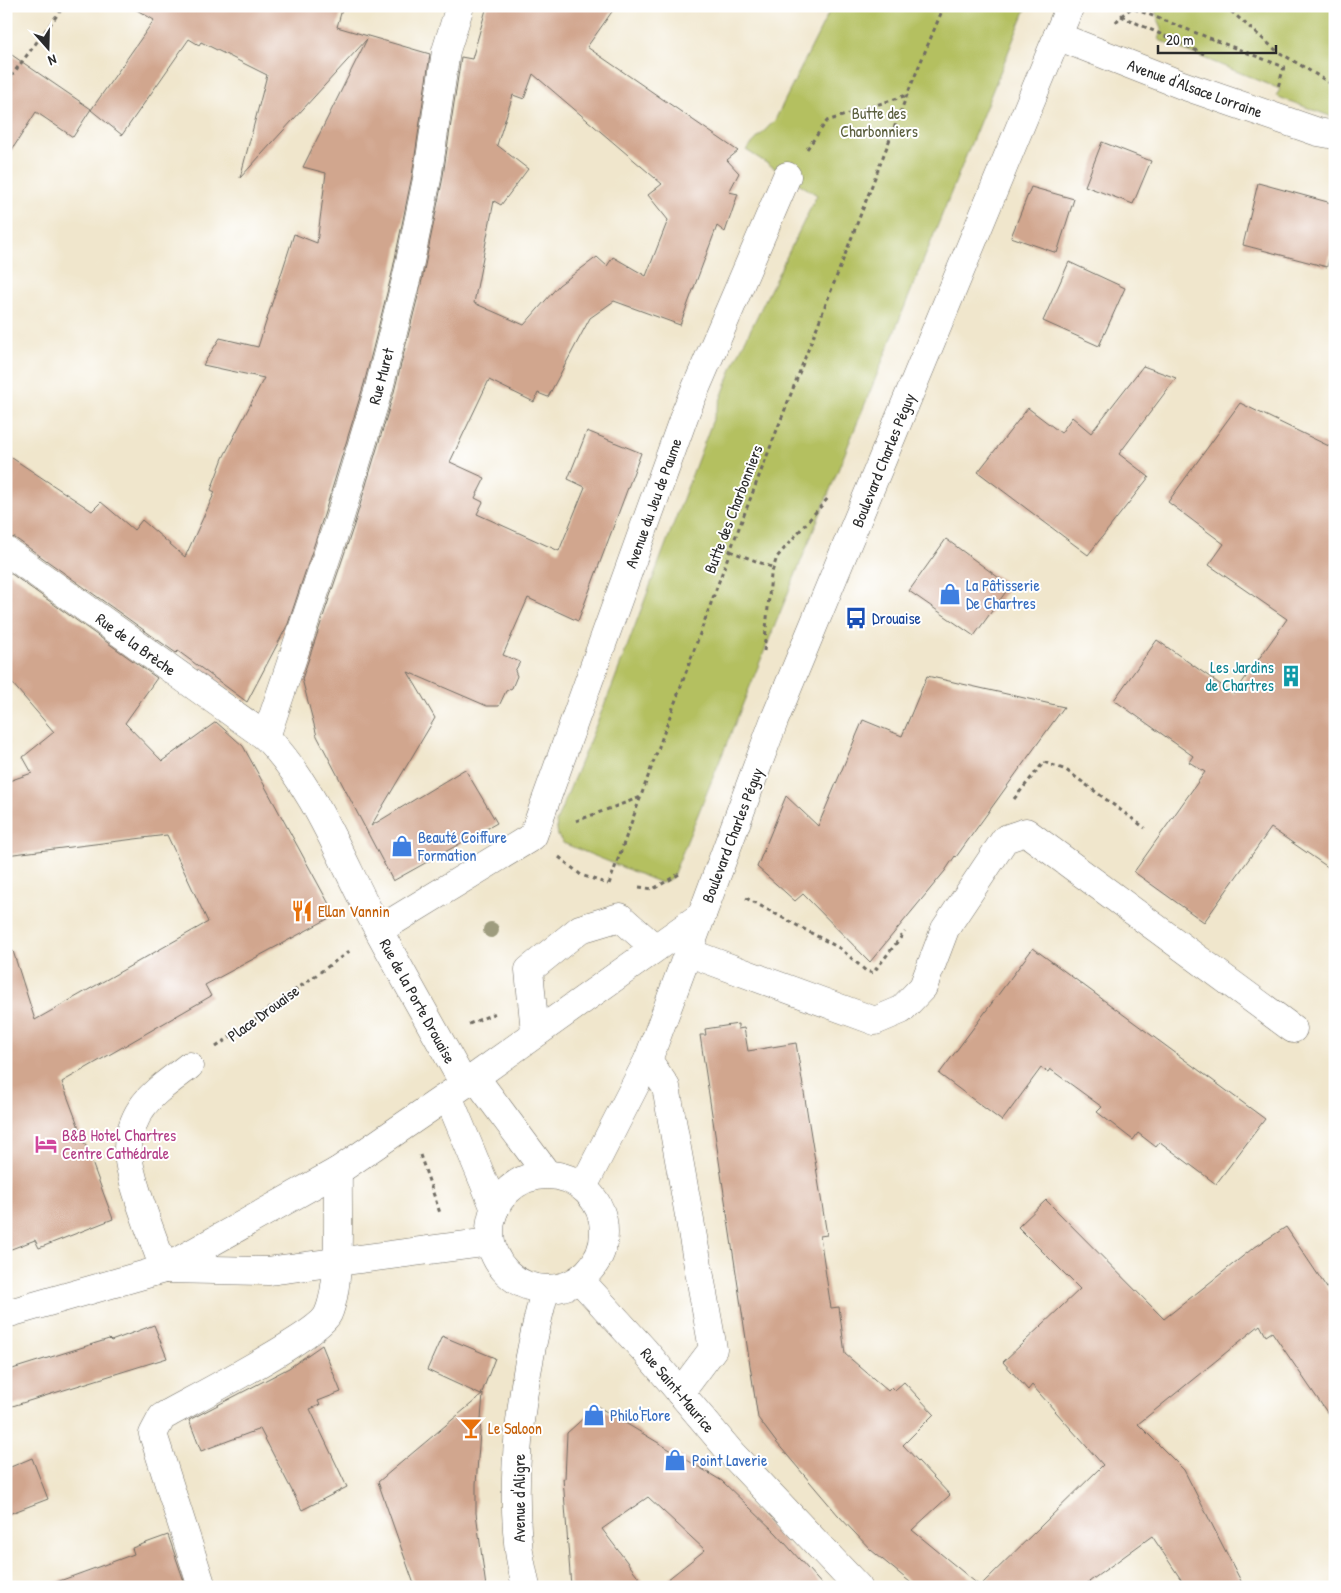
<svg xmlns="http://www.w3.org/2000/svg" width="1341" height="1593" font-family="'Patrick Hand',sans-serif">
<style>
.green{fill:#b4c061;stroke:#707646}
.building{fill:#d1a68e;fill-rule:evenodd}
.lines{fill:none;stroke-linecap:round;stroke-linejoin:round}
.minor-casing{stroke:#706c63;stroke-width:29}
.major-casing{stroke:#706c63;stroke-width:29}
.path{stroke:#706c63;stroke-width:3;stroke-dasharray:4 4;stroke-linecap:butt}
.minor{stroke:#fff;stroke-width:28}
.major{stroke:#fff;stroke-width:28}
.path-bridge{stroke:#706c63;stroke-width:3;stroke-dasharray:4 4;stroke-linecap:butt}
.tree{fill:#9e9c7e}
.labels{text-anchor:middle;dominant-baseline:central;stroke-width:4;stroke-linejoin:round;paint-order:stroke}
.street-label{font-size:16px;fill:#2b2b2b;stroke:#fff}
.park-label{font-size:16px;fill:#5b5f3e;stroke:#fff}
.shop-label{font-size:16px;fill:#366cbe;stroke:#fff;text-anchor:start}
.transit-label{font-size:16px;fill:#164399;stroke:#fff;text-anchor:start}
.culture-label{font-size:16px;fill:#0d838f;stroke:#fff;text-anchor:end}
.food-label{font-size:16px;fill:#c56008;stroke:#fff;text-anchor:start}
.hotel-label{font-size:16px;fill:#b23c85;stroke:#fff;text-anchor:start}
</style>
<rect width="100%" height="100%" fill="#fff"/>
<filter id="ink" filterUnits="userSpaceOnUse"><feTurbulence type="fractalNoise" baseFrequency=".02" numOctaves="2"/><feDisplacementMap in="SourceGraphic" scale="10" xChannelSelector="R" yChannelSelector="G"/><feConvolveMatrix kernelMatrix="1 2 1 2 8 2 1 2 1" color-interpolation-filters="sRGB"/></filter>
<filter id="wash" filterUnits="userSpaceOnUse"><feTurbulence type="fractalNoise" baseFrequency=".0096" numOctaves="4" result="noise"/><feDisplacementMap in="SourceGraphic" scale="20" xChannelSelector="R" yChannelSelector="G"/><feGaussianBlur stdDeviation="1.12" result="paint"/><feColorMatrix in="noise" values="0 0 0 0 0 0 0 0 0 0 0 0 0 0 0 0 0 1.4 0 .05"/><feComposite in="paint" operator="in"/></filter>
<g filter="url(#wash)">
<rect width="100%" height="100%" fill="#f0e6cc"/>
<g class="green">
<polygon points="832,6 1027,6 672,878 661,883 563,843 558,836 556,822 613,684 735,361 817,195 746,150 775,120"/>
<polygon points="1153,6 1335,6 1335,118 1276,96 1280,89 1159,40 1162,29"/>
</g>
<g id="blocks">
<g class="building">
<polygon points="130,6 343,6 337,27 430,54 412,176 392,273 364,384 324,515 288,624 247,702 178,651 176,653 15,538 6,536 6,454 92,511 101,502 134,530 142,520 185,557 215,492 211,490 223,458 264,378 203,365 220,338 258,347 294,234 317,243 326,173 303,167 367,39 240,178 267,75 201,42 199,45 189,39 122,135 91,110 154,20"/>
<path d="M487 6H616L587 47 738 151 727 160 739 173 729 192 738 194 725 232 717 226 680 325 614 301 590 318 548 397 538 393 534 402 489 380 450 462 485 478 475 498 483 502 477 514 559 551 585 487 568 479 587 431 641 453 578 621 528 598 503 655 520 662 515 671 517 676 512 688 506 691 499 706H487L408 672 435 718 371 826 465 769 497 823 393 881 317 736 302 679 354 525 394 392 422 280 442 182 461 57 472 59ZM533 74 662 184 648 195 668 220 646 276 613 257 607 266 597 257 559 285 524 325 474 303 494 201 501 205 528 169 497 145 513 95 524 99Z"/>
<polygon points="6,51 91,109 73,137 36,112 6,159"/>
<polygon points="1102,142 1151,161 1133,204 1085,186"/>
<polygon points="1258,183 1335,204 1335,236 1327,267 1243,245"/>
<polygon points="1031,187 1074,199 1057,253 1011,237"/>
<polygon points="1069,262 1125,288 1099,346 1043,321"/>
<polygon points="1143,366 1176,378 1119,454 1149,477 1088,555 978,472 1028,408 1061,433 1072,417 1091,433"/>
<polygon points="1240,403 1335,449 1335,872 1271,828 1204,922 1134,872 1205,772 1189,762 1193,756 1114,700 1157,640 1234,694 1287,619 1209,565 1224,544 1168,502"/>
<polygon points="946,539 1010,586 974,636 909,591"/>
<polygon points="6,570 157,678 125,723 162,761 216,722 243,746 335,915 205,985 211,996 62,1082 113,1219 39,1248 35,1240 6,1251 6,952 13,951 35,1020 208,922 167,835 6,855 6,782 32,773 23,757 54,732 6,676"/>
<polygon points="927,676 1064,707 956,857 955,856 945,871 870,962 803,894 795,901 757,867 786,796 818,826 863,720 902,736"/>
<polygon points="1033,948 1265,1119 1216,1184 1160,1142 1156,1147 1138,1133 1133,1140 1097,1112 1102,1107 1050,1069 1048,1072 1041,1068 1002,1121 939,1074"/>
<polygon points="738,1024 738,1029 744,1028 748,1051 796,1043 827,1235 820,1236 831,1308 839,1307 845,1354 888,1391 892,1387 895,1390 904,1382 934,1414 903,1445 950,1495 912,1530 980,1586 1103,1465 1032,1385 1028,1390 1003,1362 1080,1289 1018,1227 1046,1200 1164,1319 1252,1249 1286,1227 1335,1300 1335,1424 1272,1332 1266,1336 1260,1325 1138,1424 1184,1470 1244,1587 1186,1587 1152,1536 1082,1587 916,1587 871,1550 838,1515 776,1442 758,1418 700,1035 706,1035 705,1029"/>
<polygon points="154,1325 167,1358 6,1408 6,1371 109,1339 111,1341"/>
<polygon points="442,1336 495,1358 481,1395 427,1370"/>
<polygon points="322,1345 341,1392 318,1401 320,1405 310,1409 347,1487 302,1510 260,1429 201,1451 189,1420 289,1368"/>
<polygon points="483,1394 476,1484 476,1513 486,1587 415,1587 378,1482"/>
<polygon points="597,1406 722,1481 776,1533 824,1587 658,1587 705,1550 648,1497 602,1529 646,1587 571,1587 563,1478 565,1479 567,1433"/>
<polygon points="32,1458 48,1499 6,1515 6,1469"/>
<polygon points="168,1535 186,1587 55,1587 54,1583 134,1554 132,1548"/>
</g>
</g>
</g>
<g filter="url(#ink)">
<use href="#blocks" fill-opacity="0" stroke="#706c63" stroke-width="1"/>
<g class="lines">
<g class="minor-casing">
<g id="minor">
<polyline points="1057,36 1182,85 1318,132 1335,135"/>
<path d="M6 551 266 737C313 786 339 854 370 914 400 971 433 1028 464 1084"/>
<polyline points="266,737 339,520 379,388 407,276 427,179 446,51 460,6"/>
<polyline points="379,930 533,836 686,411 787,176"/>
<polyline points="687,952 875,1021 901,1010 923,987 945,929 1005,839 1026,832 1293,1029"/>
<polyline points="535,1032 529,970 580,929 620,917 655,948"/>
<polyline points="648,1060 666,1087 713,1349 680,1393"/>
<path d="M164 1269C155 1242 127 1175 128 1149 128 1137 134 1119 141 1109 152 1092 173 1079 189 1066"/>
<path d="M202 1587 153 1434 162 1417C190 1401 318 1336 328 1314 342 1283 337 1207 338 1171"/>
<path d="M526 1587C523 1572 519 1557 518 1542 510 1458 524 1371 545 1290"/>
</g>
</g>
<g class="major-casing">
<g id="major">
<polyline points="475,1077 547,1174"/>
<polyline points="448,1096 495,1209"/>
<circle cx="547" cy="1232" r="57"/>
<polyline points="583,1187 648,1060 774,721 1070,6"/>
<polyline points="166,1269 268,1271 490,1242"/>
<polyline points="580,1280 645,1351 733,1455 858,1587"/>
<polyline points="6,1314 164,1269 338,1171 475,1077 702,915"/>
</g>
</g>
<g class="path">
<polyline points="1225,6 1277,51 1335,86"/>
<polyline points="1121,16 1204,54"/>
<polyline points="1116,22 1121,16 1134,6"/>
<polyline points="6,83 64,6"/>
<polyline points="807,149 827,121 907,95"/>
<polyline points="730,551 774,568"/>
<polyline points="764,651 771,575 777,557 828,498"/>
<polyline points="1014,799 1044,762 1066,770 1145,828"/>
<polyline points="576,821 641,797"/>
<polyline points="559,857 581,875 608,884"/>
<polyline points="609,884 730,551 907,95 944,6"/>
<polyline points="639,887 653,889 681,873"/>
<polyline points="746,898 841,949 866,971 873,973 905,932"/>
<polyline points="469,1024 498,1012"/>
<polyline points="216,1047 351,950"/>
<polyline points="420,1155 440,1213"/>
</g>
<use href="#minor" class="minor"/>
<use href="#major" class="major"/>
<polyline class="path-bridge" points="1127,6 1284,67 1278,87"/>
</g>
<circle class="tree" cx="491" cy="930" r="8"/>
</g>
<defs>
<g id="shop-bare" transform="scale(1.725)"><path d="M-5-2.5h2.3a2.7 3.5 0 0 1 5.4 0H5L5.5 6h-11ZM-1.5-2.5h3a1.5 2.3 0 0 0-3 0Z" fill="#3f7fe0" stroke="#fff" stroke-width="2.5" paint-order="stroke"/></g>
<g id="bus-bare" transform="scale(1.725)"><path d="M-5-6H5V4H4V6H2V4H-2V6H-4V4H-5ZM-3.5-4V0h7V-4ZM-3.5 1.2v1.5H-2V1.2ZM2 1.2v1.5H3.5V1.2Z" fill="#1a4fb4" stroke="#fff" stroke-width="2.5" paint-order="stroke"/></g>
<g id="building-bare" transform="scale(1.725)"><path d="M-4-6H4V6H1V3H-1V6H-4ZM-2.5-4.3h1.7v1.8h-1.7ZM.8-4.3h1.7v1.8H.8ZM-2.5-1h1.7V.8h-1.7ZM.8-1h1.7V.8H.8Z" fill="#0f9aa8" stroke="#fff" stroke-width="2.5" paint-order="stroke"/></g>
<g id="restaurant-bare" transform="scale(1.725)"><path d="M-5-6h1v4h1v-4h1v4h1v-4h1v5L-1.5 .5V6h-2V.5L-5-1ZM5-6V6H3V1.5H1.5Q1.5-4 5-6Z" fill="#e8710a" stroke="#fff" stroke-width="2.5" paint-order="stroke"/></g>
<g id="hotel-bare" transform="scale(1.725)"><path d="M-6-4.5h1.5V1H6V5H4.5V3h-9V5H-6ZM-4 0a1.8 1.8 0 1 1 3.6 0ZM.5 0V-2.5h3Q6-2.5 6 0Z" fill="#d1479c" stroke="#fff" stroke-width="2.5" paint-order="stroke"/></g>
<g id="bar-bare" transform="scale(1.725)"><path d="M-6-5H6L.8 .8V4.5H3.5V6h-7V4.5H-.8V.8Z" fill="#e8710a" stroke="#fff" stroke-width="2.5" paint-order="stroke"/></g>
</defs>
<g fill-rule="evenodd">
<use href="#shop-bare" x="950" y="594"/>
<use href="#bus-bare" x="856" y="618"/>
<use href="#building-bare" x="1291" y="676"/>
<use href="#shop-bare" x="402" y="846"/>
<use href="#restaurant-bare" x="302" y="911"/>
<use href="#hotel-bare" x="46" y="1144"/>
<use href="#shop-bare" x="594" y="1415"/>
<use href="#bar-bare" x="471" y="1428"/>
<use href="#shop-bare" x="675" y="1460"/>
</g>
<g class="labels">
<g class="street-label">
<text transform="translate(1195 88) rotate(20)">Avenue d'Alsace Lorraine</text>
<text transform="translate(381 376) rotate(-75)">Rue Muret</text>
<text transform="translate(883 460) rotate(-68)">Boulevard Charles Péguy</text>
<text transform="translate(653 503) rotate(-70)">Avenue du Jeu de Paume</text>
<text transform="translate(733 509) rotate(-69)">Butte des Charbonniers</text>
<text transform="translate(136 644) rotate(36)">Rue de la Brèche</text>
<text transform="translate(732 835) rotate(-69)">Boulevard Charles Péguy</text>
<text transform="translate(418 1001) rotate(61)">Rue de la Porte Drouaise</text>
<text transform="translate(263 1013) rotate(-36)">Place Drouaise</text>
<text transform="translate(678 1390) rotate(50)">Rue Saint-Maurice</text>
<text transform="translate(519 1498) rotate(-90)">Avenue d'Aligre</text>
</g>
<g class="park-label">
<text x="879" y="113">Butte des<tspan x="879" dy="18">Charbonniers</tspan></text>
</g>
<g class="shop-label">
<text x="966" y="585">La Pâtisserie<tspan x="966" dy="18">De Chartres</tspan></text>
<text x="418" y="837">Beauté Coiffure<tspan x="418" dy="18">Formation</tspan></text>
<text x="610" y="1415">Philo'Flore</text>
<text x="692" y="1460">Point Laverie</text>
</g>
<g class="transit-label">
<text x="872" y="618">Drouaise</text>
</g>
<g class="culture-label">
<text x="1274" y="667">Les Jardins<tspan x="1274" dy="18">de Chartres</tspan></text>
</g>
<g class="food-label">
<text x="318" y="911">Ellan Vannin</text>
<text x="488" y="1428">Le Saloon</text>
</g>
<g class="hotel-label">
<text x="62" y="1135">B&amp;B Hotel Chartres<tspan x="62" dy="18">Centre Cathédrale</tspan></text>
</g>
</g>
<rect width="1341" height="1593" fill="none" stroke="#fff" stroke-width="25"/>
<g transform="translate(48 48) rotate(160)" stroke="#ffffff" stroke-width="4" paint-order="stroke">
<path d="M0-4L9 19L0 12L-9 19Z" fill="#2b2b2b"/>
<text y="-8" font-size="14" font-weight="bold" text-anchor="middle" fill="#2b2b2b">N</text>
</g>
<path d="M1158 45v8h118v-8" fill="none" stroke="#2b2b2b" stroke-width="2.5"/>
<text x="1166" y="45" font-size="15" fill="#2b2b2b" stroke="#ffffff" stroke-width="4" paint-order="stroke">20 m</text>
</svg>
